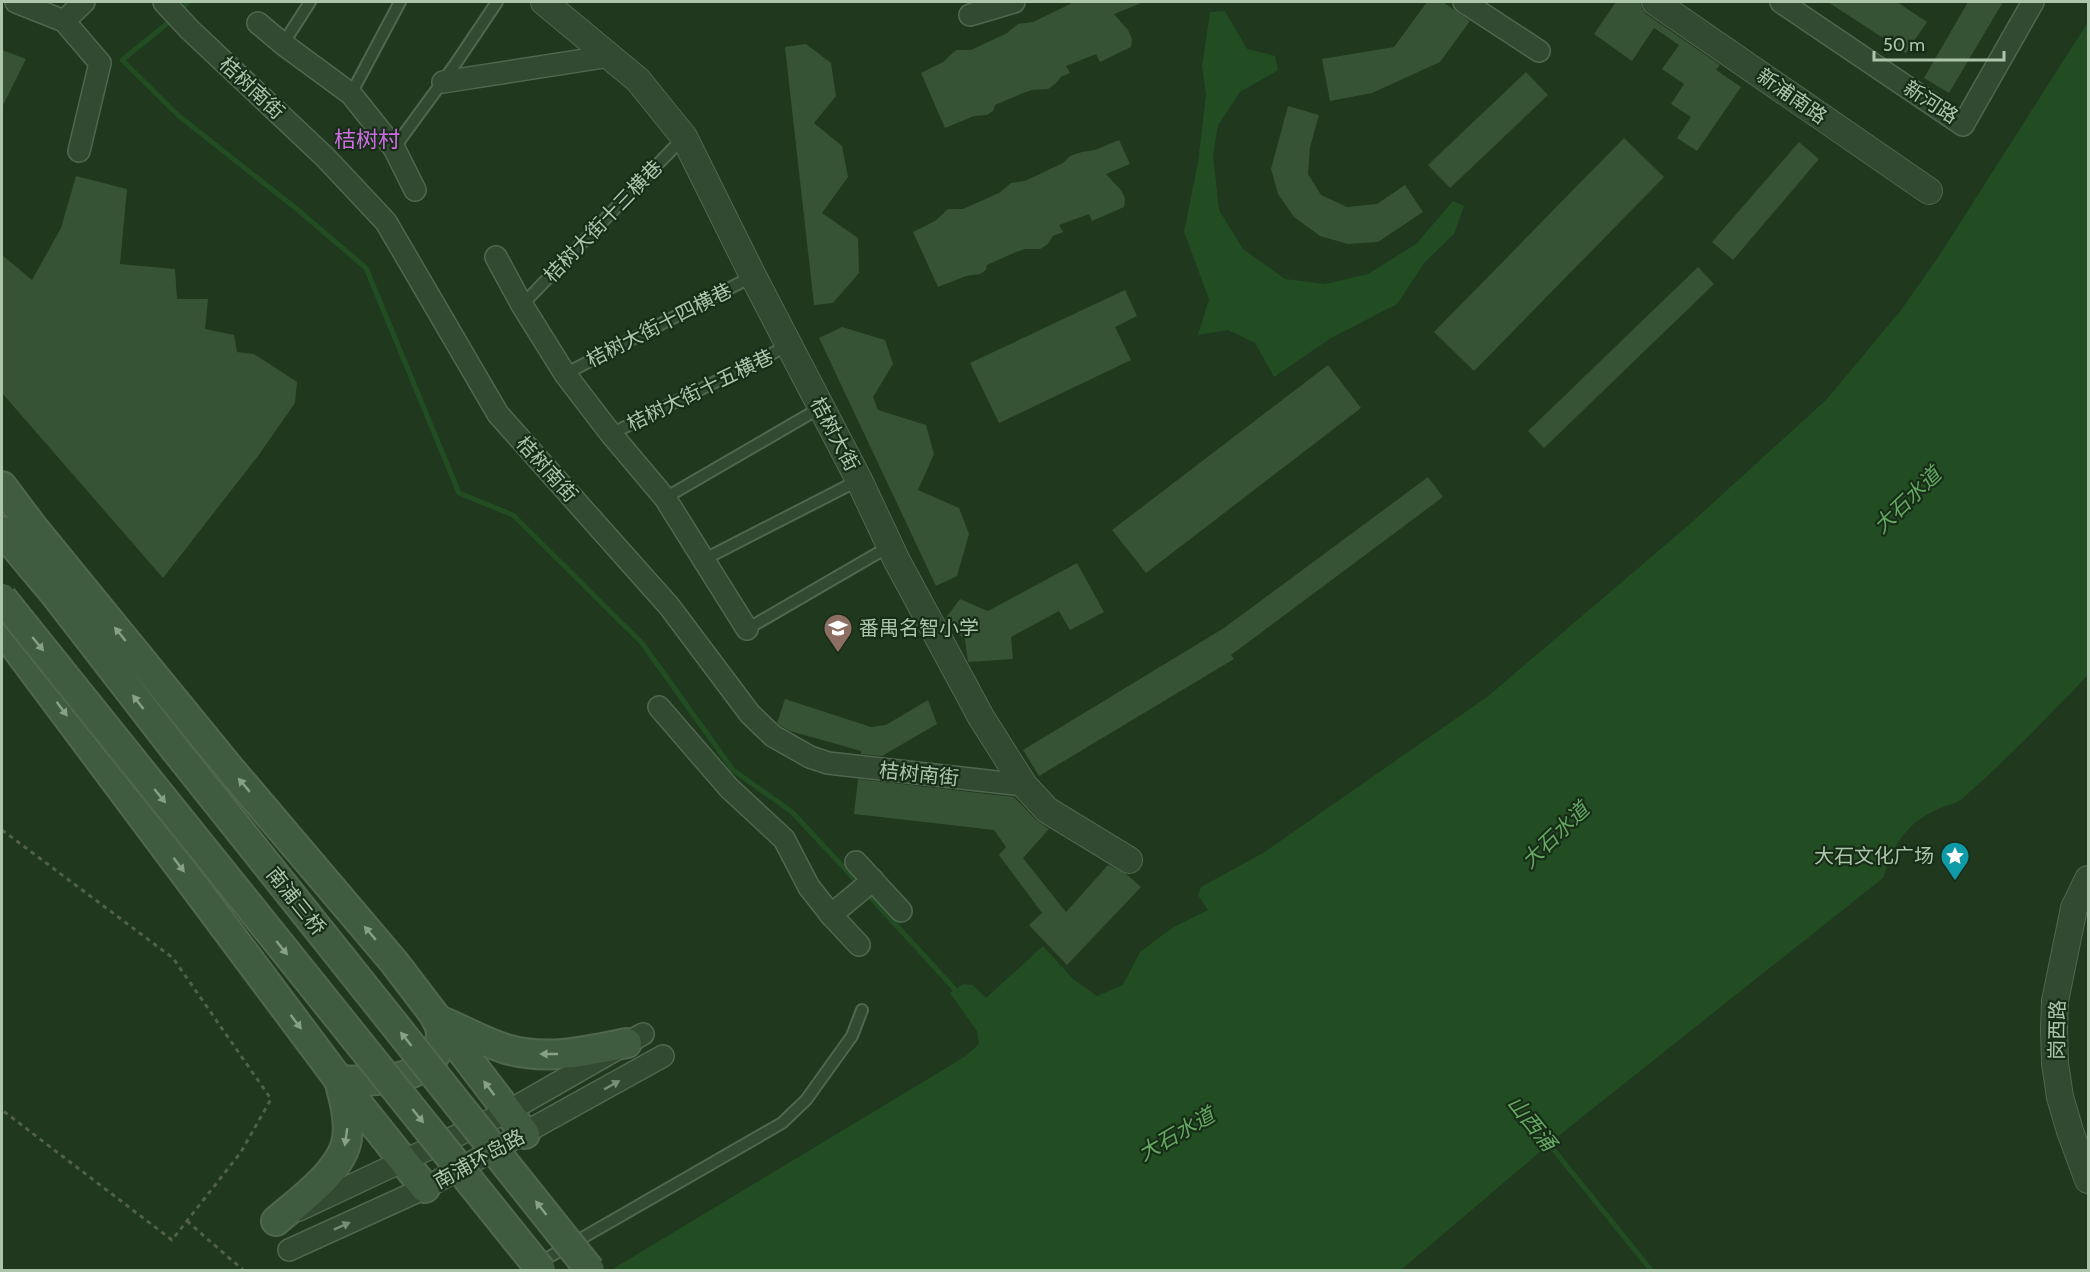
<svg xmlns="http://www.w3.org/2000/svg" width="2090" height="1272" font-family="Cabin,'Noto Sans SC',sans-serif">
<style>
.water{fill:#224d22}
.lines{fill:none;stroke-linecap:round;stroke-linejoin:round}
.stream{stroke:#224d22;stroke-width:5}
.building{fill:#365435}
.service-casing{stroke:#50674f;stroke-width:14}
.minor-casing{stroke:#50674f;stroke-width:24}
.tertiary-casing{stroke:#50674f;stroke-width:28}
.secondary-casing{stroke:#50674f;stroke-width:32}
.path{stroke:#526047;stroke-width:3;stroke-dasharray:4.5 4.5;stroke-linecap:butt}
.service{stroke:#324932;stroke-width:10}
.minor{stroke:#324932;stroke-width:21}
.tertiary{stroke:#324932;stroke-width:26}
.secondary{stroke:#3f5c40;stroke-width:28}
.secondary-bridge-casing{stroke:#50674f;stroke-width:32;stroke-linecap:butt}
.secondary-bridge{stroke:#3f5c40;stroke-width:28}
.oneway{fill:#86a186}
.oneway2{fill:#758e75}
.labels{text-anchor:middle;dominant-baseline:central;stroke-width:4.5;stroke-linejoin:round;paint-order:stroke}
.street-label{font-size:20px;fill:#acc6ac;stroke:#182d18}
.poi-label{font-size:20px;fill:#acc6ac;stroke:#182d18;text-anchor:start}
.water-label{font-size:21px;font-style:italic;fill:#64a862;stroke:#182d18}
.quarter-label{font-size:22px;fill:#cb6ce0;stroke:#182d18}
</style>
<rect width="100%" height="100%" fill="#1f381e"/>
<g class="water">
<polygon points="1225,11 1247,49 1275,56 1278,70 1240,92 1218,125 1213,155 1219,210 1243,249 1285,279 1325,284 1368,274 1416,244 1453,201 1464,206 1454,234 1424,263 1397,304 1331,338 1274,377 1255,343 1228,330 1198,335 1209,299 1184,232 1198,162 1206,95 1202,66 1210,12"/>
<path d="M2088 22V675C2048 717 2007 759 1963 798 1957 804 1946 805 1938 809 1904 825 1895 843 1883 878L1567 1129 1401 1270H611L966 1056 979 1044 977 1031 950 993 963 984 973 985 986 998 1043 946 1073 979 1097 996 1123 985 1140 952 1172 928 1208 910 1198 895 1201 887 1263 853 1487 697 1691 523 1827 399 1901 310 1939 256Z"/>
</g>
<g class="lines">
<g class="stream">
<polyline points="179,12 188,2"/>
<polyline points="173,19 122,60 179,116 298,210 366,268 459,493 513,515 642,643 733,770 792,812 859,884"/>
<polyline points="865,891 960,995"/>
<polyline points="1545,1139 1651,1270"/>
</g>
</g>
<g class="building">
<polygon points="1072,2 1144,2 1114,14 1128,30 1132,39 1131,47 1100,62 1096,54 1066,66 1070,73 1061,77 1055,84 1048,89 1032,90 1023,93 995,105 993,111 987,115 974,116 945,128 921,73 943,62 956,50 971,50 1007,33 1018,24 1033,22 1070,4"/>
<polygon points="1427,2 1443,2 1470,21 1440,62 1372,93 1330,101 1322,59 1394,47"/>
<polygon points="1616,2 1640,2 1642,9 1646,14 1720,65 1716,70 1741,87 1697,151 1677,138 1691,117 1671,104 1684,84 1662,69 1679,45 1654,28 1632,61 1594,34"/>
<polygon points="1828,2 1897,2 1927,22 1906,53"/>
<polygon points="1968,2 2003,2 1949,93 1924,78"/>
<polygon points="806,44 831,63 836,96 814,123 842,146 848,177 822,213 858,238 859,273 833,303 814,305 785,47"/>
<polygon points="2,50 26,59 2,107"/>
<polygon points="1526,72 1548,95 1450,188 1428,165"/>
<polygon points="1288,106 1319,115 1310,147 1308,174 1321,195 1347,207 1377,204 1405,185 1423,212 1378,242 1348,244 1320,236 1294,217 1278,194 1271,169"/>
<polygon points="1624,138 1664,177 1474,371 1434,332"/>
<polygon points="1119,140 1130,164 1106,174 1121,190 1125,198 1124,207 1092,221 1089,214 1059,225 1063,232 1053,236 1048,244 1040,249 1025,249 1016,252 987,265 986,270 980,274 966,276 938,287 913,232 935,221 948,209 963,209 999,193 1011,183 1025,181 1063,163 1070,156 1082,152 1095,150"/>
<polygon points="1799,142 1819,159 1733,260 1712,242"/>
<polygon points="76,176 127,189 120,264 175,269 177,299 208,299 205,329 234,335 237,352 254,354 297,382 295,403 258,456 163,578 2,393 2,255 32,280 61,228"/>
<polygon points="1698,267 1714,284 1544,448 1528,431"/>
<polygon points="1125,290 1137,316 1115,327 1131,360 999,423 970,363"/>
<polygon points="842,327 885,340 893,364 873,397 878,410 926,425 934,454 918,490 959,508 969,534 957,576 936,586 819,338"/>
<polygon points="1328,365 1361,408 1146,573 1112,530"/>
<polygon points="1428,477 1443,497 1231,655 1234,659 1039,776 1023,750 1224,628"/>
<polygon points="1077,563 1104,612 1070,630 1059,611 1011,637 1013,659 968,662 965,639 950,628 945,619 960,599 988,611"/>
<polygon points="785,699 871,727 886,725 928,700 937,724 882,756 861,754 861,751 790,731 781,726 777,723"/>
<polygon points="858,779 1014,797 1036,820 1049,829 1023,858 1066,912 1108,865 1126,874 1141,887 1067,965 1029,925 1042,913 999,855 1006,847 994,830 854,814"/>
</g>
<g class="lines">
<g class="service-casing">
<g id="service">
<polyline points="283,44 310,2"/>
<polyline points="351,94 400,2"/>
<polyline points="394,148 454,66 497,2"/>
<polyline points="522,305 684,137"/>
<polyline points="565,374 753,276"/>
<polyline points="611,434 789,345"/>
<polyline points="665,498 820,408"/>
<polyline points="703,560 859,480"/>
<polyline points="747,629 890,546"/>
<polyline points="537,1264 782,1123 806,1100 852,1036 862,1010"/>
</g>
</g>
<g class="minor-casing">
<g id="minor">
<polyline points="16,2 64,21 84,2"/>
<polyline points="164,2 190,30 325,157 386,222 498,414 669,606 750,714 773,736 810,757 828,763 1024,785"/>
<polyline points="1464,2 1539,51"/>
<polyline points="1781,2 1963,125 2033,2"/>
<polyline points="970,15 1014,2"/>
<polyline points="64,21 100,63 79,151"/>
<polyline points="258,23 283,44 351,94 394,148 415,190"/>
<polyline points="443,82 610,56"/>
<polyline points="496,257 522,305 565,374 611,434 665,498 747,629"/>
<polyline points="659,707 729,788 784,839 809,887 831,915 859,945"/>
<polyline points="856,862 901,911"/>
<polyline points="831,915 873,880"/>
<polyline points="299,1210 507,1112 643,1034"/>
<polyline points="289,1250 425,1188 663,1056"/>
</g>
</g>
<g class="tertiary-casing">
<g id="tertiary">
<polyline points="544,2 638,80 684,137 753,276 859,480 897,561 981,717 1024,785 1047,810 1129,860"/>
<polyline points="1655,2 1929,191"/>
<polyline points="2088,879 2074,908 2055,1001 2054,1029 2055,1063 2060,1097 2070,1131 2088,1180"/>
</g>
</g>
<g class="secondary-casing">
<g id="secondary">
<polyline points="2,486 32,526 231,770 394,962 525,1134"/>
<polyline points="2,531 54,593 174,748"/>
<polyline points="2,629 339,1080 425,1188"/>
<path d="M441 1021C463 1030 484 1042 506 1049 546 1061 588 1051 627 1043"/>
<path d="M276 1221C299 1201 342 1171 347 1139 350 1119 344 1099 339 1080 369 1082 428 1083 439 1046 442 1035 442 1028 436 1019"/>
</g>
</g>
<g class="path">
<polyline points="2,830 173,958 271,1099 241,1152 172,1240 2,1110"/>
<polyline points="187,1221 243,1270"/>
</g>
<use href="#service" class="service"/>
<use href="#minor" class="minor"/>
<use href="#tertiary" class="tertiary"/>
<use href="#secondary" class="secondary"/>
<g class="secondary-bridge-casing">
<g id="secondary-bridge">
<polyline points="2,598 541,1270"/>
<polyline points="174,748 590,1270"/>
</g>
</g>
<use href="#secondary-bridge" class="secondary-bridge"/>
</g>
<defs><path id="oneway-solid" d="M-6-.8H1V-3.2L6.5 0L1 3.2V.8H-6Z" transform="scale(1.5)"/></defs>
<g class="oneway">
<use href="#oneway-solid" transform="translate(120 634) rotate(-129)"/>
<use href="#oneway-solid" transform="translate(38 644) rotate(51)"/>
<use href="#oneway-solid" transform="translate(138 702) rotate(-128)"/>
<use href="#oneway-solid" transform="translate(62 709) rotate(53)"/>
<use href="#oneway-solid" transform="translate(244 785) rotate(-130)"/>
<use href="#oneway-solid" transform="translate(160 796) rotate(51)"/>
<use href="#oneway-solid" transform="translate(179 865) rotate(53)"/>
<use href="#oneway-solid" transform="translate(370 933) rotate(-130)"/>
<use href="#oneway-solid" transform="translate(282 948) rotate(51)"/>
<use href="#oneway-solid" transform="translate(296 1022) rotate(53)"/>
<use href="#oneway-solid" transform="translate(406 1039) rotate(-129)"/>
<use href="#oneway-solid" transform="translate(549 1054) rotate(-180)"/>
<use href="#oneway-solid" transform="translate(489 1088) rotate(-127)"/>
<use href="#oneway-solid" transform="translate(418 1116) rotate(51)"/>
<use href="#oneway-solid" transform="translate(346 1137) rotate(98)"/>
<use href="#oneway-solid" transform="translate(541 1208) rotate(-128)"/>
</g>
<g class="oneway2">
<use href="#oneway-solid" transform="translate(612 1085) rotate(-29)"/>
<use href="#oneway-solid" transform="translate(342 1226) rotate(-24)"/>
</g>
<defs>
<g id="school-pin" transform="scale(1.5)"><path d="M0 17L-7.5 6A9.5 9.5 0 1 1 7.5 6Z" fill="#8d6e63" stroke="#182d18"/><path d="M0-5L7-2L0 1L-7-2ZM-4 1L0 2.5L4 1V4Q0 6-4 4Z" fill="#fff"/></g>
<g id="sight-pin" transform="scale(1.5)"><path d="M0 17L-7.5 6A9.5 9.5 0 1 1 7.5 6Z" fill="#0f9aa8" stroke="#182d18"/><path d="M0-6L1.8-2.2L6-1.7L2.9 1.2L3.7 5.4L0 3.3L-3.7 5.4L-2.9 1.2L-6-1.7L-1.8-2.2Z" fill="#fff"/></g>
</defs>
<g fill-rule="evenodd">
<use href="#school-pin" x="838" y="628"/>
<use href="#sight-pin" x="1955" y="856"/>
</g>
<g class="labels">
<g class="street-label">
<text transform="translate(252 88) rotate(43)">桔树南街</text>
<text transform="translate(1792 96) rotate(35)">新浦南路</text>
<text transform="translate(1931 102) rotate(33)">新河路</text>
<text transform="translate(603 221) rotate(-46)">桔树大街十三横巷</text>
<text transform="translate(659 325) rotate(-27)">桔树大街十四横巷</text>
<text transform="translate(700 390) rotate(-26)">桔树大街十五横巷</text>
<text transform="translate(835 434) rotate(62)">桔树大街</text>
<text transform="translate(547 469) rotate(48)">桔树南街</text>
<text transform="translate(919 774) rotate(6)">桔树南街</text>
<text transform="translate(296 901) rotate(51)">南浦三桥</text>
<text transform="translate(2057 1030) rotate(-89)">岗西路</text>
<text transform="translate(479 1159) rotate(-29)">南浦环岛路</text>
</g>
<g class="poi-label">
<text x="859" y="628">番禺名智小学</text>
<text x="1934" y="856" text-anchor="end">大石文化广场</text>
</g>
<g class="water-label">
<text transform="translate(1907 500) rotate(-44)">大石水道</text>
<text transform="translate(1555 835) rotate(-44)">大石水道</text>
<text transform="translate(1532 1123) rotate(51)">山西涌</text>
<text transform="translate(1176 1134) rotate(-30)">大石水道</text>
</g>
<g class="quarter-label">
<text x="367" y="139">桔树村</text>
</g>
</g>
<rect width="2090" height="1272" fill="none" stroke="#acc6ac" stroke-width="6"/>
<path d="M1874 51v9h130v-9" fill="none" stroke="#acc6ac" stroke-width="3"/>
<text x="1883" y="51" font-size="18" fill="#acc6ac" stroke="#182d18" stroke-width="4.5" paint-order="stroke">50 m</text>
</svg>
